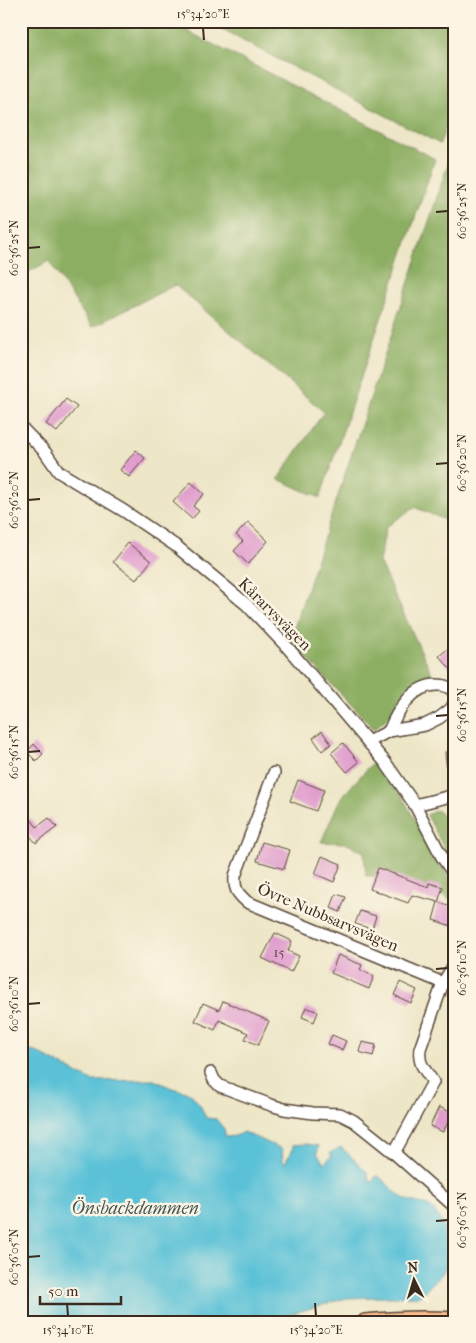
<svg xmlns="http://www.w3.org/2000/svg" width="476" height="1343" font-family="'IM FELL French Canon',serif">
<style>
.forest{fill:#8cae62;stroke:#646c40}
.water{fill:#5ac1d7;stroke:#4a767a}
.building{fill:#e09dcd}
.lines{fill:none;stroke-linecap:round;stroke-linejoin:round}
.minor-casing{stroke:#564637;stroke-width:14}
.major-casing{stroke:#564637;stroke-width:18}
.minor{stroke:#fff;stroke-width:11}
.major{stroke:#fabb8c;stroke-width:15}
.ticks{fill:none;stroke:#3b2a1e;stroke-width:2}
.labels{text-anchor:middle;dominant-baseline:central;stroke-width:5;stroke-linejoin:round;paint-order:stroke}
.number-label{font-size:14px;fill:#64474a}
.street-label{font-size:16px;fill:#3b2a1e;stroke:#fcf5e5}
.water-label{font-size:18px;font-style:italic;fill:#445756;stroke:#fcf5e5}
.neatline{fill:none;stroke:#3b2a1e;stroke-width:2}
.ticks-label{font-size:12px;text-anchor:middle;fill:#3b2a1e}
</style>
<rect width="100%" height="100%" fill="#fcf5e5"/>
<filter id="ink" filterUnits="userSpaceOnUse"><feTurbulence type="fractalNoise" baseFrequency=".02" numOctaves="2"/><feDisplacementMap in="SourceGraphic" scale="10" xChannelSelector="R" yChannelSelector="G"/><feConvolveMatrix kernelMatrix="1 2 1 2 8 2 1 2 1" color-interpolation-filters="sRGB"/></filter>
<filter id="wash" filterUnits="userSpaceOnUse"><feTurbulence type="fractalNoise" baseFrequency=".0096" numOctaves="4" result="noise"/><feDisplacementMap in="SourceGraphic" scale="20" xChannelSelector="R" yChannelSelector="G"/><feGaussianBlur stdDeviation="1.12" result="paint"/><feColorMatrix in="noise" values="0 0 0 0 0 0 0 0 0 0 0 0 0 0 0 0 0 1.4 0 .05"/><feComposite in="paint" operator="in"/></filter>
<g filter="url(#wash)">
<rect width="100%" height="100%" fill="#ede6c7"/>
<g class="forest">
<polygon points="21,21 168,21 435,159 320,498 278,479 324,412 175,285 92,327 49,261 21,276"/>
<polygon points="205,21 455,21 455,99 440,144"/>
<polygon points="455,143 455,524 414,507 386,527 379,562 434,678 374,729 290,640"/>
<polygon points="375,760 393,780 443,870 455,883 455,902 441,894 426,892 383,868 379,876 366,876 364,852 345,843 321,842 340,799"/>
<polygon points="437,810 455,828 455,869 427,815"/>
</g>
<path class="water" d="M21 1050 36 1052 92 1081 154 1080 172 1088 190 1093 200 1105 206 1118 216 1119 224 1129 226 1137 236 1136 243 1132 282 1149 283 1160 285 1163 293 1149V1145L307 1144 319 1146 317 1153 324 1163 332 1156 330 1153 341 1147 367 1172 369 1179 372 1183 375 1177 378 1176C388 1183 394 1193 405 1199 413 1203 423 1202 431 1208 445 1219 447 1238 452 1254L442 1274 420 1296 346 1298 284 1316 269 1322H21Z"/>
<g id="blocks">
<g class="building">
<polygon points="66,399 77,407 57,432 46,424"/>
<polygon points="136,450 145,458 129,477 120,470"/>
<polygon points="191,482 204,494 193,506 199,511 192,519 173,502"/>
<polygon points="248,522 268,541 248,564 234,551 243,541 236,535"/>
<polygon points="128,543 151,561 136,580 113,562"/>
<polygon points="455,643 455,674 439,656"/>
<polygon points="322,731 331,744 322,751 313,738"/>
<polygon points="343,743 359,762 347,772 331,753"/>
<polygon points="34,744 43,754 36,761 27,752"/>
<polygon points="455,751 455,771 447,772 445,752"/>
<polygon points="298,780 324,790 316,811 290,801"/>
<polygon points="30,818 37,827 49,818 57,827 36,843 21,825"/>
<polygon points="262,842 290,850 284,869 257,861"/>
<polygon points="322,856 341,864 334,882 315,874"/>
<polygon points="378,868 428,887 429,883 443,887 438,902 412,895 408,903 370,889"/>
<polygon points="336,894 346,897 340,912 331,908"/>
<polygon points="438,902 455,907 455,927 433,920"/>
<polygon points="360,911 376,916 372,929 355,924"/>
<polygon points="275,933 292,941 288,951 299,956 291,972 262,958"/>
<polygon points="338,955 362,965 360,970 374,976 369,989 331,973"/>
<polygon points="400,982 417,990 411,1003 394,995"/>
<polygon points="223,1001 269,1021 258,1045 245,1039 248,1033 219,1020 215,1030 195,1021 203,1003 219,1010"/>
<polygon points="306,1007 318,1012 314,1022 302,1017"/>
<polygon points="332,1035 346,1041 342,1050 328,1044"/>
<polygon points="362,1042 376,1045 373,1056 359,1052"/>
<polygon points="439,1107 453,1113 443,1132 430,1126"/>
</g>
</g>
</g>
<g filter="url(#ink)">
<use href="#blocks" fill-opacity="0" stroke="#564637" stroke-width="1"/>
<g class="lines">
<g class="minor-casing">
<g id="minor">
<polyline points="21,427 45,452 59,472 124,511 176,546 246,604 288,648 385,762 415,805 442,857 455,876"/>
<path d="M389 731C397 711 413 684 438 685 445 685 451 688 455 693"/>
<polyline points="368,742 389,731 425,725 439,718 451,709 455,702"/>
<path d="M274 773 235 876C234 889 237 893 247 902L443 983"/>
<polyline points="415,805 455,795"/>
<polyline points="211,1073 214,1080 220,1086 271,1105 284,1109 313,1113 340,1114 354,1121 394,1153 455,1207"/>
<path d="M394 1153 433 1082C425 1069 418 1065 420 1049L443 983 455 963"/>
</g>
</g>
<g class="major-casing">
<path id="major" d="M365 1322C395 1319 425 1318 455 1320"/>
</g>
<use href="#minor" class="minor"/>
<use href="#major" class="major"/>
</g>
</g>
<path class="ticks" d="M203 28 204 40M436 212 448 211M28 248 40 247M436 464 448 463M28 500 40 499M436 716 448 715M28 752 40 751M436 969 448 968M28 1004 40 1003M436 1221 448 1220M28 1257 40 1256M67 1303 68 1316M315 1303 316 1316"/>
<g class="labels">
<g class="number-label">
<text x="279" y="952">15</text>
</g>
<g class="street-label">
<text transform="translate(275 614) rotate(45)">Kårarvsvägen</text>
<text transform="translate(328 917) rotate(23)">Övre Nubbsarvsvägen</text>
</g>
<g class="water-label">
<text x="135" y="1208">Önsbackdammen</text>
</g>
</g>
<rect width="476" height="1343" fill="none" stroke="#fcf5e5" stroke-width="55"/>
<g transform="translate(414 1280) rotate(355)" stroke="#fcf5e5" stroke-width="4" paint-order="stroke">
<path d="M0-4L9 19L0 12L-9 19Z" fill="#3b2a1e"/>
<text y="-8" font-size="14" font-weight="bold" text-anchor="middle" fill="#3b2a1e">N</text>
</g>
<path d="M40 1296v8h81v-8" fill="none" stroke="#3b2a1e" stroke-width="2.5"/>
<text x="48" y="1296" font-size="15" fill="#3b2a1e" stroke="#fcf5e5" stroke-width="4" paint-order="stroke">50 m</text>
<rect x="28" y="28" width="420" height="1288" class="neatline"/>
<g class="ticks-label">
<text x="203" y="18">15°34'20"E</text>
<text transform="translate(462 211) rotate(-90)" y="4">60°36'25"N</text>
<text transform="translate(14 248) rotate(-90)" y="4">60°36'25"N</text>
<text transform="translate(462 463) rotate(-90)" y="4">60°36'20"N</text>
<text transform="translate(14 500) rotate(-90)" y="4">60°36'20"N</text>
<text transform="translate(462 715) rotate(-90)" y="4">60°36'15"N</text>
<text transform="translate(14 752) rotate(-90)" y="4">60°36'15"N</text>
<text transform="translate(462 968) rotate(-90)" y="4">60°36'10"N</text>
<text transform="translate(14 1004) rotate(-90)" y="4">60°36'10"N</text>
<text transform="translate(462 1220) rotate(-90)" y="4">60°36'05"N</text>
<text transform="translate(14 1257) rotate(-90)" y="4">60°36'05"N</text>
<text x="68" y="1334">15°34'10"E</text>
<text x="316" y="1334">15°34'20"E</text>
</g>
</svg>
